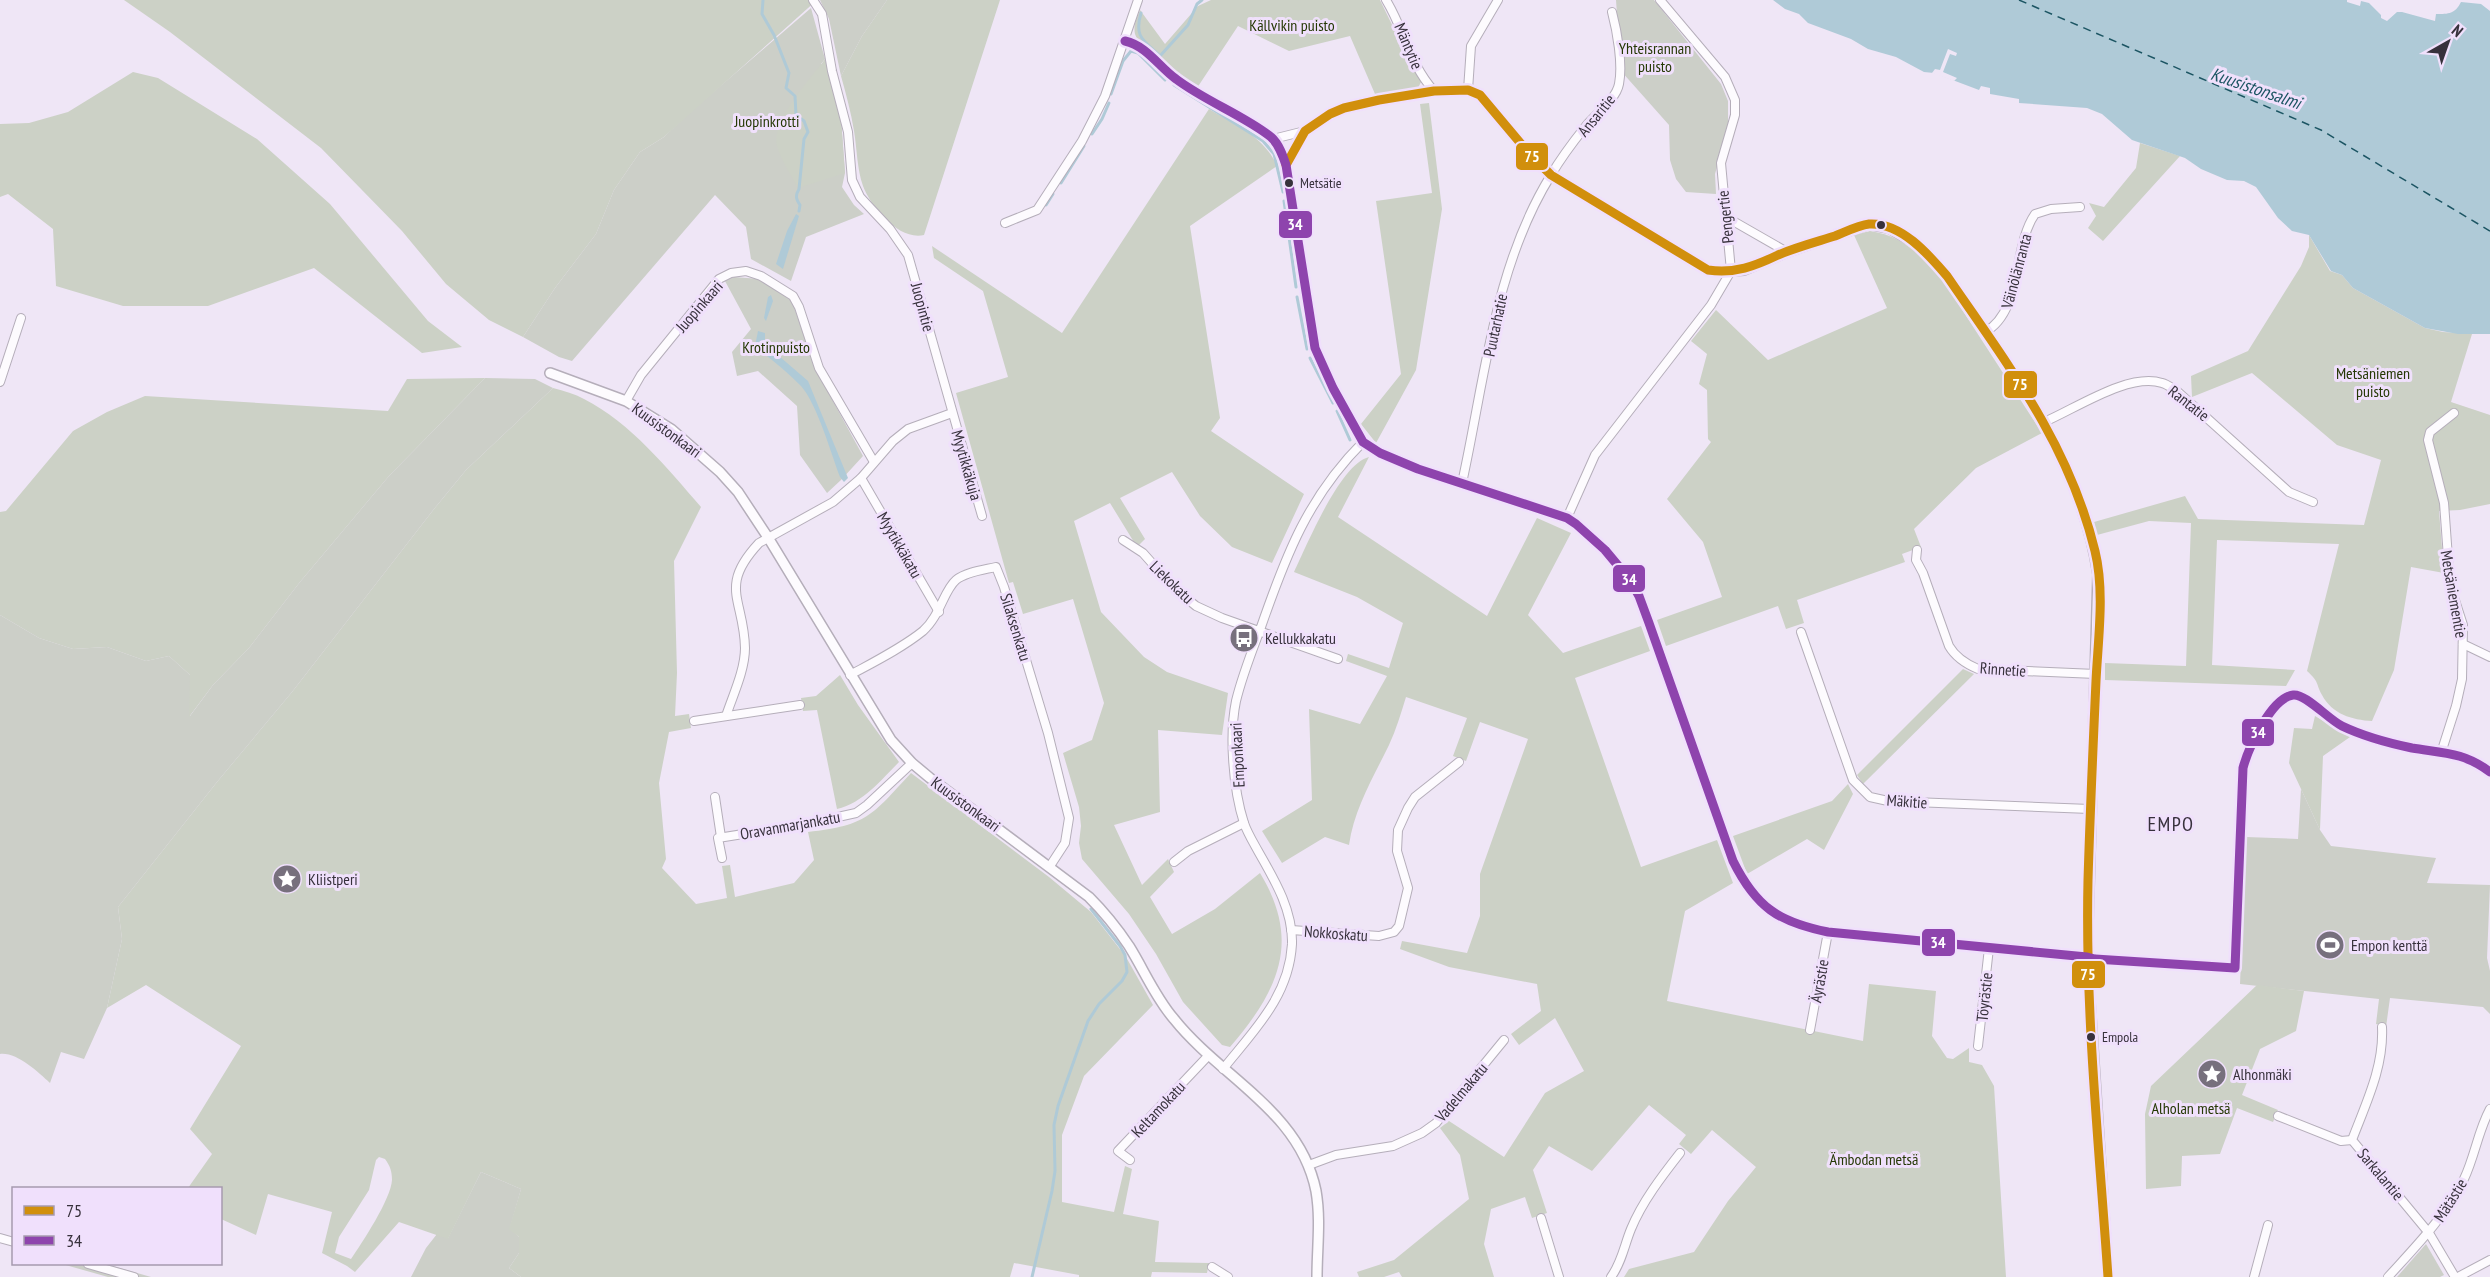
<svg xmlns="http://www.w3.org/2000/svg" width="2490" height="1277" font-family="'PT Sans Narrow',sans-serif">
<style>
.green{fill:#cccfc8}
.forest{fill:#ccd1c6;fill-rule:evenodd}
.water{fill:#afcad7}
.pier{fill:#efe6f6}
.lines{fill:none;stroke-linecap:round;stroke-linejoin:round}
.stream{stroke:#afcad7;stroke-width:3}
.ferry{stroke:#1c5563;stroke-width:1.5;stroke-dasharray:8 6;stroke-linecap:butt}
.minor-casing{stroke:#b5aeba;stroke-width:10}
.tertiary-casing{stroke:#b5aeba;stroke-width:12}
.minor{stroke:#fdfbfe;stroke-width:8}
.tertiary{stroke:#fdfbfe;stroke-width:9}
.bus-1-casing{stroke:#f0e0fc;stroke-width:14}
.bus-2-casing{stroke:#f0e0fc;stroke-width:14}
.bus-1{stroke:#d18f0c;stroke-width:9}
.bus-2{stroke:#8e44ad;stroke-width:9}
.bus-dot{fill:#37313c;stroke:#f0e0fc;stroke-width:2}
.labels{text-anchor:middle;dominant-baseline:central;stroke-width:6;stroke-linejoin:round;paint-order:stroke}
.bus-label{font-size:14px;fill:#37313c;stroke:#f0e0fc;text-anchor:start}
.park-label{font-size:16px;fill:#253804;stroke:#f0e0fc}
.street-label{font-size:16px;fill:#37313c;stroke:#f0e0fc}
.poi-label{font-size:16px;fill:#37313c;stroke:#f0e0fc;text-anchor:start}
.water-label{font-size:18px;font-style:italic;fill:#1c5563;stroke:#f0e0fc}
.quarter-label{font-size:20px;letter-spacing:1.5px;fill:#37313c;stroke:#f0e0fc}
.line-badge{stroke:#f0e0fc;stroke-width:2}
.badge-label{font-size:16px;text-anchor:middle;font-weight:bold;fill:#fff}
</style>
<rect width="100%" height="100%" fill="#efe6f6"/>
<g class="green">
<polygon points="820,0 887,0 862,36 841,76 829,19"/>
<polygon points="1616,0 1654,0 1721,84 1728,101 1728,127 1715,174 1716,194 1686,192 1676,179 1670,160 1669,125 1621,71"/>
<polygon points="811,8 825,59 821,64 840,106 845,173 842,187 854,205 864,214 806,237 791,281 751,259 746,227 715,195 572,361 559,357 523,337 555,288 596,234 614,190 640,152 664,137 689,113"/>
<polygon points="734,277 760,279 792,301 816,370 863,456 841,480 827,493 800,455 797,406 758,371 737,376 732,352 751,329 725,281"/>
<path d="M485 378 535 379 553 388 466 470 434 509 292 692 217 782 118 907 122 939 107 1008 84 1059 61 1052 50 1083C38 1072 17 1052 0 1054V615L39 638 73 649 107 647 146 661 169 656 190 675V716L213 685 249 648 300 582 389 476Z"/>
<polygon points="2301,789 2320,830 2331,846 2436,858 2427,883 2490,885 2487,958 2490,971 2490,1014 2483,1007 2390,998 2386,1027 2376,1024 2379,999 2240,984 2246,837 2298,839"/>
<polygon points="481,1172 521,1189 510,1228 519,1237 519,1253 509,1268 521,1277 411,1277 426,1248 437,1234 448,1238"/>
<polygon points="2426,1244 2444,1275 2440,1277 2397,1277"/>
<polygon points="62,1264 106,1264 151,1277 108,1277"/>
</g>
<g class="forest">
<polygon points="124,0 817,0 664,137 640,152 614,190 596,234 555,288 523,337 489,320 446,284 402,231 321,148 170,32"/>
<path d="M887 0H1000L924 235C899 241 871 207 863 186 857 169 857 149 854 131 851 112 846 94 841 76L862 36Z"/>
<path d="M1211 0H1380L1411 64 1422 80 1418 88 1375 94 1350 36 1289 51 1238 26 1197 88C1183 79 1139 49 1135 34 1133 25 1137 18 1140 10L1165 44 1198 6Z"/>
<path d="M825 59 840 106 845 173 798 188C791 175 781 160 777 146 771 120 810 80 825 59Z"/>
<polygon points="133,72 158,78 257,139 330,204 428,321 462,347 422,353 314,268 208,306 123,306 56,286 53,229 8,194 0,197 0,124 29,123 68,112"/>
<polygon points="1429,103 1442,209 1416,370 1376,443 1361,424 1401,374 1376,201 1432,193 1420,104"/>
<path d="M1209 109C1234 124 1265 137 1277 166L1190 226 1220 418 1211 431 1304 494 1272 563 1232 547 1200 516 1172 472 1120 498 1145 539 1137 547 1110 503 1074 521 1101 612 1144 657 1167 672 1228 693 1222 735 1158 730 1160 812 1114 825 1142 885 1168 859 1174 872 1150 897 1172 934 1215 909 1260 873C1302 942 1278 991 1230 1047L1222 1045 1183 1002 1156 954 1129 914 1082 859 1079 843 1081 826 1079 807 1063 753 1092 740 1104 703 1073 599 1023 614 1013 582 1009 583 956 393 1008 377 983 291 934 258 932 246 1062 333Z"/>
<polygon points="2140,143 2180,156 2103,241 2088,228 2096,216 2089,203 2104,207 2136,168"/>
<path d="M1870 231C1898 235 1917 251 1937 271L2042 433 1976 468 1914 529 1921 547 1902 554 1905 562 1797 600 1804 623 1786 629 1778 606 1666 646 1657 620 1722 597 1703 542 1667 499 1711 442 1708 439 1707 390 1699 384 1707 354 1691 341 1716 310 1768 360 1887 308 1854 235Z"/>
<path d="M2309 235 2330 271 2342 275 2353 288 2425 328 2443 332 2472 334 2451 402 2490 415V504L2460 510 2439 511 2444 573 2411 567 2394 670 2372 721C2352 720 2332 714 2322 695 2315 682 2320 683 2307 671L2339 544 2217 540 2212 665 2295 670 2286 686 2105 680V663L2186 666 2191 523 2149 521 2097 535 2094 522 2185 496 2198 519 2364 525 2381 460 2337 445 2252 373 2192 397 2191 376 2248 351 2301 266 2309 247Z"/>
<polygon points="485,378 389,476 300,582 249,648 213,685 189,717 190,675 169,656 146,661 107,647 73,649 39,638 0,615 0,512 6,511 73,431 107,412 145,396 388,411 407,379"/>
<path d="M553 388C564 391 575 394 584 399 631 423 667 468 701 507L674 561 677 673 675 716 689 714 691 728 669 732 659 783 666 859 662 868 696 904 727 898 722 866 730 865 735 897 794 883 814 860 808 832C868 825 871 816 911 773L1049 877 1091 912 1126 957 1153 1005 1084 1076 1062 1135V1202L1114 1212 1125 1166 1132 1169 1123 1214 1159 1221 1155 1262 1209 1263 1207 1273 1152 1272 1151 1277H1079V1275L1014 1263 1010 1277H521L509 1268 519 1253V1237L509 1229 521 1189 481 1172 448 1239 399 1222 355 1272 347 1266 322 1253 332 1212 268 1194 256 1235 221 1219 220 1188H188L212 1154 190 1129 241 1046 146 985 107 1008 122 939 118 907 217 782 292 692 434 509 466 470ZM379 1157 385 1159C390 1166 392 1171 392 1180 391 1199 362 1243 351 1259L335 1253 339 1237 369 1190 376 1160Z"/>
<path d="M1369 457 1338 517 1487 616 1537 518 1571 533 1528 615 1563 653 1641 626 1650 651 1575 678 1641 867 1717 840 1733 883 1685 911 1667 1001 1863 1041 1869 984 1936 991 1932 1036 1947 1058 1953 1059 1969 1048V1062L1982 1065 1994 1086 2006 1277H1624L1629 1269 1694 1252 1728 1201 1756 1167 1712 1130 1691 1154 1679 1144 1686 1135 1649 1105 1592 1171 1549 1146 1533 1170 1547 1213 1532 1218 1525 1197 1491 1209 1484 1244 1494 1277H1402L1399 1272 1384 1277H1359L1357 1272 1394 1260 1469 1199 1460 1155 1440 1128 1449 1121 1504 1157 1545 1093 1584 1071 1555 1018 1519 1045 1511 1034 1541 1011 1537 984 1449 967 1400 949 1402 941 1467 953 1480 916V874L1528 739 1480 722 1466 761 1453 756 1467 718 1406 697C1401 713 1396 730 1389 745 1373 778 1354 809 1349 845L1325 837 1282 863 1262 831 1312 800 1309 709 1360 724 1387 676 1346 661 1348 654 1389 668 1403 623 1357 597 1294 572C1307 545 1340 464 1369 457Z"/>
<polygon points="1963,669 1974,674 1863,784 1857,775"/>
<path d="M840 675 858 705 899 762C881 780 863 803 837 809L817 710 803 711 801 698 816 696Z"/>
<polygon points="2315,716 2350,737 2323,756 2320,830 2289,763 2294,728 2312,729"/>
<polygon points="1848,784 1853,794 1824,850 1807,839 1747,874 1733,836 1832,801"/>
<polygon points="2257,985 2304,991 2296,1031 2260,1049 2242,1095 2278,1110 2273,1122 2237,1108 2220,1154 2182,1156 2181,1186 2146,1189 2145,1114 2151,1086"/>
</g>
<g class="water">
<path d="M1773 0H2347V2L2360 6 2361 1 2369 3 2381 15V18L2387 21 2397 12H2402L2435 21 2436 14C2449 14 2455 14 2461 2L2481 4 2490 11V334H2458L2425 328 2353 288 2342 275 2331 271 2309 235 2292 231 2278 218 2256 187 2244 181 2227 180 2201 169 2185 158 2132 140 2102 114 2087 108 2019 103V99L1990 94V88L1981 86 1979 90 1934 73 1924 72 1896 57 1868 49 1851 39 1808 23 1799 14 1785 9Z"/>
<polygon points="796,214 799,216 783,269 776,264 787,231"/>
<polygon points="771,295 773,301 766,321 764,318 768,297"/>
<path d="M758 331 765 333V340L772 350 808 381 848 478 844 482 840 477C831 453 817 404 801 386 787 371 770 359 755 346Z"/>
</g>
<polygon class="pier" points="1948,49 1957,53 1956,56 1950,54 1943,72 1957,78 1954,81 1932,73 1935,69 1940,70"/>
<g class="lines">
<g class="stream">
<path d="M763 0 762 14 774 35 789 73 786 88 795 96 796 115 804 121 808 132 804 139 799 189C795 196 796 199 800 205L799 211"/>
<path d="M1141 13C1134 37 1143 40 1160 56L1188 25 1197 4 1202 0"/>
<polyline points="1174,85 1263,141 1274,154 1283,192"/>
<polyline points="1111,94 1123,61 1131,51 1138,53 1165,80"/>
<polyline points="1092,134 1102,119 1109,103"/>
<polyline points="1061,183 1084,146"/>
<polyline points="1284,201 1296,287"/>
<polyline points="1046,205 1053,194"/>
<polyline points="1297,297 1307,349"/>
<polyline points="1310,358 1333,403"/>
<polyline points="1337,411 1350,440"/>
<polyline points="1032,1277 1052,1191 1055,1171 1054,1125 1058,1106 1088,1021 1099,1004 1122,981 1127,972 1125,955 1120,946 1091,909"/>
</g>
<polyline class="ferry" points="2019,0 2321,130 2490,231"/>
<g class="minor-casing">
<g id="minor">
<polyline points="813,0 822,14 832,71 848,132 852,180 860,197 890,229 908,255 982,516"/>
<path d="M1386 0C1405 31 1409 63 1434 91"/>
<path d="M1125 41C1147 46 1159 67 1176 79 1205 101 1245 116 1271 137 1279 144 1283 156 1286 165L1315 348 1333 388 1363 442 1380 453 1418 469 1567 518 1576 524 1605 550 1630 580 1639 596 1649 623 1733 861C1756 907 1778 922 1828 932L2087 957 2095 959 2235 968 2243 768C2248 749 2271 698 2293 695 2305 693 2328 719 2342 726 2365 737 2388 743 2412 748 2442 753 2464 752 2490 772"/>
<polyline points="1468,90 1471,46 1498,0"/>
<polyline points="1273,139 1305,131"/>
<polyline points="1286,165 1305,131 1330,114 1344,108 1379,100 1434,91 1468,90 1480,95 1528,152 1551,175 1697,265 1708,270 1731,271"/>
<polyline points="1726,217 1787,252"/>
<polyline points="1005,223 1037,210 1082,141 1105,96 1138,0"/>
<path d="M1985 332C2023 311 2012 247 2035 214L2051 209 2080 207"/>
<polyline points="0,382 21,318"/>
<polyline points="626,401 641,375 719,279 731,273 746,271 761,276 793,296 799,307 819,368 874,462"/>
<path d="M2044 422C2075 409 2129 372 2162 383 2167 384 2173 389 2178 392L2289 492 2313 502"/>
<polyline points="861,478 939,612"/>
<path d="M1462 483C1485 379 1494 267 1551 175 1561 158 1573 142 1585 127 1595 114 1616 100 1619 84 1623 64 1617 31 1612 12"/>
<polyline points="1567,518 1595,455 1711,305 1731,271 1721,163 1735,115 1735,100 1725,77 1660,0"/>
<polyline points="1123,540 1143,553 1175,589 1196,606 1222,618 1338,659"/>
<path d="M1917 550 1916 560 1923 573 1949 646C1956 658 1966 664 1978 669L2096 674"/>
<polyline points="1801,632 1853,780 1870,797 1888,801 2090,809"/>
<polyline points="2463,644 2490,657"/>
<path d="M850 675C874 662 902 648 923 631 940 616 944 590 956 580 966 572 983 570 996 567L1004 587 1048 733 1069 818 1065 843 1050 866"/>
<path d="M726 716C733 695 745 670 745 648 744 599 718 587 759 543L833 502 861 478 893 441 908 429 952 413"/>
<polyline points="694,721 800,705"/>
<polyline points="2442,750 2456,706 2462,679 2463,625 2450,585 2444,503 2428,440 2430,432 2454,413"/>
<polyline points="715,797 721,837"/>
<polyline points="722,858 718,838 806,824 856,813 867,805 912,763"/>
<polyline points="1174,862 1188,851 1244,823"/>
<polyline points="1291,930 1379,936 1394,932 1399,926 1408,888 1397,851 1398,830 1408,808 1415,797 1459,762"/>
<path d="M2382 1027C2384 1067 2366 1103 2352 1140L2429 1233 2455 1277"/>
<polyline points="1810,1030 1828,932"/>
<polyline points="1978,1046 1989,948"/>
<path d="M1223 1069C1254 1030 1289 997 1292 944 1293 910 1274 879 1258 851 1253 842 1247 832 1244 823 1233 789 1229 735 1236 701 1242 676 1252 651 1261 627 1286 555 1308 497 1363 442"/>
<polyline points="2278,1116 2341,1141 2352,1140"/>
<polyline points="1130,1160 1118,1151 1208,1056"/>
<polyline points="1309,1165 1336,1155 1393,1146 1422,1133 1436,1123 1504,1040"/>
<polyline points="1541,1218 1559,1277"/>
<polyline points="0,1238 14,1242"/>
<polyline points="88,1264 134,1277"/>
<polyline points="1212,1267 1228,1277"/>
<path d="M1611 1277C1622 1262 1624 1246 1631 1229 1642 1202 1662 1176 1680 1153"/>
<polyline points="2254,1277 2268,1225"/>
<path d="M2388 1277C2416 1246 2445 1217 2464 1179 2475 1156 2478 1131 2490 1109"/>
<polyline points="2458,1277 2490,1260"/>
</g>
</g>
<g class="tertiary-casing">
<g id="tertiary">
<path d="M1731 271 1744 270 1787 252 1869 224 1889 228 1912 241 1929 256 1947 276C2010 369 2081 460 2098 574L2087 957 2108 1277"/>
<path d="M550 373 626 401 671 429 720 472 738 492 769 539 891 740 912 763 930 778 1089 897C1104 912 1117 928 1129 946 1144 970 1155 997 1174 1019 1221 1078 1300 1111 1316 1191 1321 1220 1317 1248 1317 1277"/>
</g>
</g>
<use href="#minor" class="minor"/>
<use href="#tertiary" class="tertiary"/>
<g class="bus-1-casing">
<path id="bus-1" d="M1286 165 1305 131 1330 114 1344 108 1379 100 1434 91 1468 90 1480 95 1528 152 1551 175 1708 270C1735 274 1755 266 1778 255 1797 247 1816 242 1835 236 1845 232 1859 225 1869 224 1901 222 1929 255 1947 276 2008 365 2069 444 2095 551 2105 592 2098 639 2096 681 2093 747 2090 814 2088 880 2085 1012 2099 1145 2108 1277"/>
</g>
<g class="bus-2-casing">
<path id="bus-2" d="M1125 41C1147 46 1159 67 1176 79 1205 101 1245 116 1271 137 1279 144 1283 156 1286 165L1315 348 1333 388 1363 442 1380 453 1418 469 1567 518 1576 524 1605 550 1630 580 1639 596 1649 623 1733 861C1756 907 1778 922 1828 932L2087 957 2095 959 2235 968 2243 768C2248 749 2271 698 2293 695 2305 693 2328 719 2342 726 2365 737 2388 743 2412 748 2442 753 2464 752 2490 772"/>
</g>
<use href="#bus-1" class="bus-1"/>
<use href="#bus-2" class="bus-2"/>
</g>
<defs>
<g id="bus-disc" transform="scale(1.5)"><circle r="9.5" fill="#77707d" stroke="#f0e0fc"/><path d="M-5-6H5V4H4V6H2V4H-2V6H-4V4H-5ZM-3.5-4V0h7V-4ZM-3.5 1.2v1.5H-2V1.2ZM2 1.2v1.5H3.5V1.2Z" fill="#fff"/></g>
<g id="sight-disc" transform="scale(1.5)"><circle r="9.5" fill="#77707d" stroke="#f0e0fc"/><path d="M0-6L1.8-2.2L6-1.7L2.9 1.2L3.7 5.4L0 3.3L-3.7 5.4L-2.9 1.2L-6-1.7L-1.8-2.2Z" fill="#fff"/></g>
<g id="stadium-disc" transform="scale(1.5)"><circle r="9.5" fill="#77707d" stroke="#f0e0fc"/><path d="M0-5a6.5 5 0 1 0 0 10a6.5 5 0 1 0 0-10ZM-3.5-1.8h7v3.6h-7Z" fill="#fff"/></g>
</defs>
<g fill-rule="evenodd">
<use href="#bus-disc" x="1244" y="638"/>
<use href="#sight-disc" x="287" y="879"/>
<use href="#stadium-disc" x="2330" y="945"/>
<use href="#sight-disc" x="2212" y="1074"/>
</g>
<g class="bus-dot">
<circle cx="1289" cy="183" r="5"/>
<circle cx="1881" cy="225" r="5"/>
<circle cx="2091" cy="1037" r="5"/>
</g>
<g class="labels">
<g class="bus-label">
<text x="1300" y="183">Metsätie</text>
<text x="2102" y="1037">Empola</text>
</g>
<g class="park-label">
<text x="1292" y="25">Källvikin puisto</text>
<text x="1655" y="48">Yhteisrannan<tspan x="1655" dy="18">puisto</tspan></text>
<text x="767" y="121">Juopinkrotti</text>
<text x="776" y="347">Krotinpuisto</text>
<text x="2373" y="373">Metsäniemen<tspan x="2373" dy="18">puisto</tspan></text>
<text x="2191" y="1108">Alholan metsä</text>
<text x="1874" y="1159">Ämbodan metsä</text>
</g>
<g class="street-label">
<text transform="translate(1409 46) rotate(67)">Mäntytie</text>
<text transform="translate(1596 115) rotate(-51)">Ansaritie</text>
<text transform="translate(1725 217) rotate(-96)">Pengertie</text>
<text transform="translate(2016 271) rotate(-75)">Väinölänranta</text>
<text transform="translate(699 306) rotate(-49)">Juopinkaari</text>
<text transform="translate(923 307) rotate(75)">Juopintie</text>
<text transform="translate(1495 325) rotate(-78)">Puutarhatie</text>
<text transform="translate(2189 403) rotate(38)">Rantatie</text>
<text transform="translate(667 430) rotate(36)">Kuusistonkaari</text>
<text transform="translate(967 465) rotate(74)">Myytikkäkuja</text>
<text transform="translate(900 545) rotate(60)">Myytikkäkatu</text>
<text transform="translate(1172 582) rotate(44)">Liekokatu</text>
<text transform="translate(2454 594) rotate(80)">Metsäniementie</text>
<text transform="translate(1016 627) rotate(73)">Silaksenkatu</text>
<text transform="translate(2003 669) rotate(4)">Rinnetie</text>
<text transform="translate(1237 755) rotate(-93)">Emponkaari</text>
<text transform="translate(1907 801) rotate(4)">Mäkitie</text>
<text transform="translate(966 804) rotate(36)">Kuusistonkaari</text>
<text transform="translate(790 825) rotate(-10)">Oravanmarjankatu</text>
<text transform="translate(1336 933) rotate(4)">Nokkoskatu</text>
<text transform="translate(1819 981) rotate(-80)">Äyrästie</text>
<text transform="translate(1984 997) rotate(-84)">Töyrästie</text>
<text transform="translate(1461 1092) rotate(-50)">Vadelmakatu</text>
<text transform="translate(1158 1109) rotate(-47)">Keltamokatu</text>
<text transform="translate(2381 1174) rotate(50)">Sarkalantie</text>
<text transform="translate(2450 1200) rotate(-58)">Mätästie</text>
</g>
<g class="poi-label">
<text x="1265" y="638">Kellukkakatu</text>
<text x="308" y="879">Kliistperi</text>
<text x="2351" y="945">Empon kenttä</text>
<text x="2233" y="1074">Alhonmäki</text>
</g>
<g class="water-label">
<text transform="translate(2256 88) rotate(19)">Kuusistonsalmi</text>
</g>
<g class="quarter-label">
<text x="2171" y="824">EMPO</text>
</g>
</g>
<g class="line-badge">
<rect x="1515" y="142" width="34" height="29" rx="6" fill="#d18f0c"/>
<rect x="1278" y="210" width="35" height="29" rx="6" fill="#8e44ad"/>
<rect x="2003" y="370" width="35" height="29" rx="6" fill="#d18f0c"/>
<rect x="1612" y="564" width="34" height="29" rx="6" fill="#8e44ad"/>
<rect x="2241" y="718" width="34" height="29" rx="6" fill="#8e44ad"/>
<rect x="1921" y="928" width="35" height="29" rx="6" fill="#8e44ad"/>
<rect x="2071" y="960" width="35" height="29" rx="6" fill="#d18f0c"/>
</g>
<g class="badge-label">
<text x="1532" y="162">75</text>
<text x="1295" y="230">34</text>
<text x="2020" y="390">75</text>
<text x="1629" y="585">34</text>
<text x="2258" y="738">34</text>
<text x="1938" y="948">34</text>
<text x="2088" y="980">75</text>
</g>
<rect x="12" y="1187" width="210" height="78" fill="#f0e0fc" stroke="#a69aaf" stroke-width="1.5"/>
<rect x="24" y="1206" width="30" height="9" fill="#d18f0c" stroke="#a69aaf" stroke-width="1.5"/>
<text x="66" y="1217" font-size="18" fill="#37313c">75</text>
<rect x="24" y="1236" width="30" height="9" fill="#8e44ad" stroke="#a69aaf" stroke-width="1.5"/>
<text x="66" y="1247" font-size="18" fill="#37313c">34</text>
<g transform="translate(2448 42) rotate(40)" stroke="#f0e0fc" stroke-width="4.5" paint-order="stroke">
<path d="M0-4.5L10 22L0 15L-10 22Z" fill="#37313c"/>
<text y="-9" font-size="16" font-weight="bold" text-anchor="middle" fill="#37313c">N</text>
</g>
</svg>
